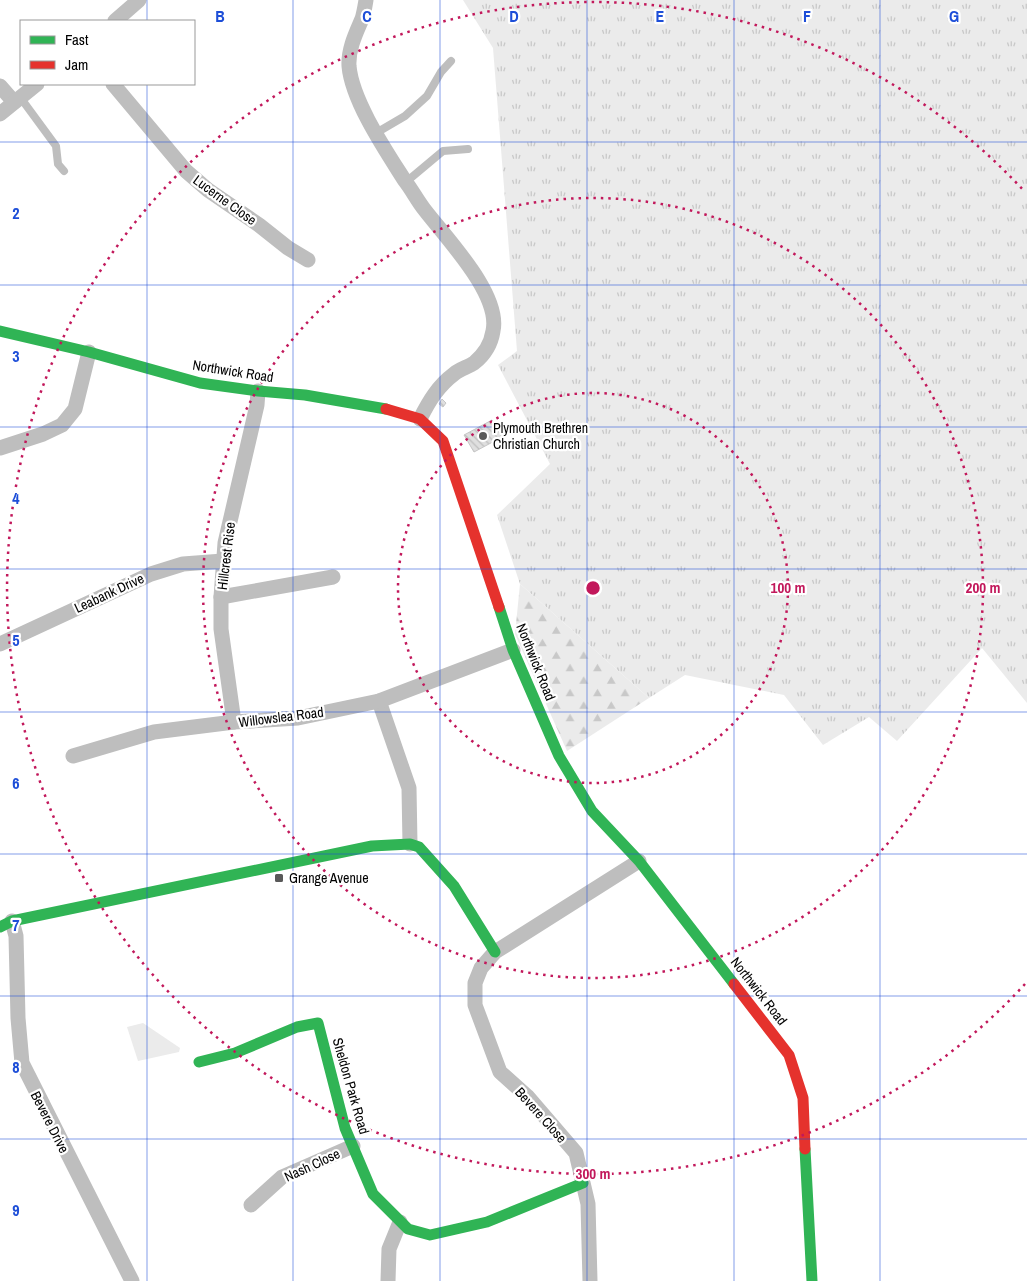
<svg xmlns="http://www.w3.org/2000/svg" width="1027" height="1281" font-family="'Archivo Narrow',sans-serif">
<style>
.grass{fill:url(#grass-tufts)}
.forest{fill:url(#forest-firs)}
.green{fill:#ebebeb}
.building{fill:url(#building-back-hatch);stroke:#c6c6c6}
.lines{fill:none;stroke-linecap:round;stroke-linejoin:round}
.lane{stroke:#bebebe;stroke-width:8}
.street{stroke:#bebebe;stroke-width:15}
.fast{stroke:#30b455;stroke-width:11}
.jam{stroke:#e5322d;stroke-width:11}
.grid{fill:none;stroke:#1d4ed8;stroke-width:1;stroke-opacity:0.55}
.ring{fill:none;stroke:#c2185b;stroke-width:2.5;stroke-dasharray:2.5 5}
.poi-dot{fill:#595959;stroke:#fff;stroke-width:2}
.labels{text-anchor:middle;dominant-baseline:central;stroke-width:4.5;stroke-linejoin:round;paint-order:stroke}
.street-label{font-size:14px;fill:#000;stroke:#fff}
.poi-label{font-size:14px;fill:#000;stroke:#fff;text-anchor:start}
.grid-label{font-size:16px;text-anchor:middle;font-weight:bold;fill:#1d4ed8;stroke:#fff;stroke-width:4.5;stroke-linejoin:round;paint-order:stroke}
.centre{fill:#c2185b;stroke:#fff;stroke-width:2.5}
.ring-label{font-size:15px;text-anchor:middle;font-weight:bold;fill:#c2185b;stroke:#fff;stroke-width:4.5;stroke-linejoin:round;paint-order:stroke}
</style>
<defs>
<pattern id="grass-tufts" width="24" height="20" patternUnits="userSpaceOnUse" patternTransform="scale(1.25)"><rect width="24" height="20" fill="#ebebeb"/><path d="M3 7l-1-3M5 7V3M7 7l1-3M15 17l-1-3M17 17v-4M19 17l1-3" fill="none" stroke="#c8c8c8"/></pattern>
<pattern id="forest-firs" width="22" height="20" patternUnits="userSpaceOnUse" patternTransform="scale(1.25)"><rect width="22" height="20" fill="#ebebeb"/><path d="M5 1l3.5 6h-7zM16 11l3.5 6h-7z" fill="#c8c8c8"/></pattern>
<pattern id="building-back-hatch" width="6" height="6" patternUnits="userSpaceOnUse" patternTransform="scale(1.25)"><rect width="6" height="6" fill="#dfdfdf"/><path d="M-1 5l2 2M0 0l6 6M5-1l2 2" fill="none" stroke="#bebebe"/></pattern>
</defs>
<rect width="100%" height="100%" fill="#fff"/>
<polygon class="grass" points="463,0 1027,0 1027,703 982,648 897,741 869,717 823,745 784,695 685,675 649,698 520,584 497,515 550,464 498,365 517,351 493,48"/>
<polygon class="forest" points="520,584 649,698 567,751 515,634"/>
<polygon class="green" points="143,1023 180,1048 179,1052 138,1061 127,1027"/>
<g class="building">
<polygon points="442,399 446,403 443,407 439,404"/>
<polygon points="492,420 502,437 474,452 464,435"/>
</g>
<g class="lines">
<g class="lane">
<polyline points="20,97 56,146 58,164 64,171"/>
<polyline points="376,133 405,116 427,96 441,72 451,61"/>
<polyline points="406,182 443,151 468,149"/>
</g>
<g class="street">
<path d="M366 0C365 6 364 13 362 19 356 33 348 49 349 66 352 101 386 151 405 181 412 190 417 200 424 209 446 238 501 294 493 331 491 344 484 355 474 363 468 367 460 369 454 374 438 386 429 401 420 419"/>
<polyline points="115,21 139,0"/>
<polyline points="113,84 186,171 208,190 259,225 288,248 308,260"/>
<polyline points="0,86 14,102"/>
<polyline points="0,114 37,84"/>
<polyline points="0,448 43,434 62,425 75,409 89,352"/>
<polyline points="221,597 333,577"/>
<polyline points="0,644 151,574 183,564 223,561"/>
<polyline points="379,701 409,788 410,844"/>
<polyline points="234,722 221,629 221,597 225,543 257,405 258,391"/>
<polyline points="73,756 154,732 234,722 298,718 379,701 513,650"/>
<polyline points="12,921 16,936 18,1018 22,1063 132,1281"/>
<polyline points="251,1205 282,1177 353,1146"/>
<polyline points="388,1281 389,1249 400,1222"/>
<polyline points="590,1281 588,1204 576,1153 527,1096 500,1072 475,1005 475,983 481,968 495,952 639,861"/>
</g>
<g class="fast">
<polyline points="0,331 89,352 200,383 258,391 305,395 386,409"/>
<polyline points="499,607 513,650 559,756 592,811 639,861 734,984"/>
<polyline points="0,927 12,921 372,846 410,844 419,847 454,886 495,952"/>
<polyline points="199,1062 235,1053 297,1027 318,1023 345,1128 373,1194 408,1229 430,1235 487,1222 583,1183"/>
<polyline points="805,1149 812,1281"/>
</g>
<g class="jam">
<polyline points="386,409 420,419 443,441 499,607"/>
<polyline points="734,984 789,1055 803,1098 805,1149"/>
</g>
</g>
<path class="grid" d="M147 0V21M293 0V1281M440 0V1281M587 0V1281M734 0V1281M880 0V1281M147 84V1281M0 142H1027M0 285H1027M0 427H1027M0 569H1027M0 712H1027M0 854H1027M0 996H1027M0 1139H1027"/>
<g class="ring">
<circle cx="593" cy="588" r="195"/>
<circle cx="593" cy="588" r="390"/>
<path d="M1025 984A586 586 0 1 1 1025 192"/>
</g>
<g class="poi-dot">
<circle cx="483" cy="436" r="5"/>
<rect x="274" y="873" width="10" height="10" rx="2.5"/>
</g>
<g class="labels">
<g class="street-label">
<text transform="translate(225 200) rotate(36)">Lucerne Close</text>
<text transform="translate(233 371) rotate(9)">Northwick Road</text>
<text transform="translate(226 556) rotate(-83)">Hillcrest Rise</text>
<text transform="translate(109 593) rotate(-25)">Leabank Drive</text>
<text transform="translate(536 662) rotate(68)">Northwick Road</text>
<text transform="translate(281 717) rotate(-7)">Willowslea Road</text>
<text transform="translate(759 991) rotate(52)">Northwick Road</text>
<text transform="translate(351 1086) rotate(74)">Sheldon Park Road</text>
<text transform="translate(541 1115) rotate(48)">Bevere Close</text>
<text transform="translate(50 1122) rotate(63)">Bevere Drive</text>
<text transform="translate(312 1165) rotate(-25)">Nash Close</text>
</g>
<g class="poi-label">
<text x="493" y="428">Plymouth Brethren<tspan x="493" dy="16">Christian Church</tspan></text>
<text x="289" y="878">Grange Avenue</text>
</g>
</g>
<g class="grid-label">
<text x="220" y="22">B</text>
<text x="367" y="22">C</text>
<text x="514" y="22">D</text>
<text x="660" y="22">E</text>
<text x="807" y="22">F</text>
<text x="954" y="22">G</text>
<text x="16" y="219">2</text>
<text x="16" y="362">3</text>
<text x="16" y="504">4</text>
<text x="16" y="646">5</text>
<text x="16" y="789">6</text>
<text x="16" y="931">7</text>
<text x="16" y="1073">8</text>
<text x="16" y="1216">9</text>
</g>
<circle cx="593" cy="588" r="8" class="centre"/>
<g class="ring-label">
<text x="788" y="593">100 m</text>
<text x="983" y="593">200 m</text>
<text x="593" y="1179">300 m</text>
</g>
<rect x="20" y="20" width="175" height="65" fill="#ffffff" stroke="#999999"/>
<rect x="30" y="36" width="25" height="8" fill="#30b455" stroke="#999999"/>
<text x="65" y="45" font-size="15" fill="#000000">Fast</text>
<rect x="30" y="61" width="25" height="8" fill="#e5322d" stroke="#999999"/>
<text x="65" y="70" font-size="15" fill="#000000">Jam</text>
</svg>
